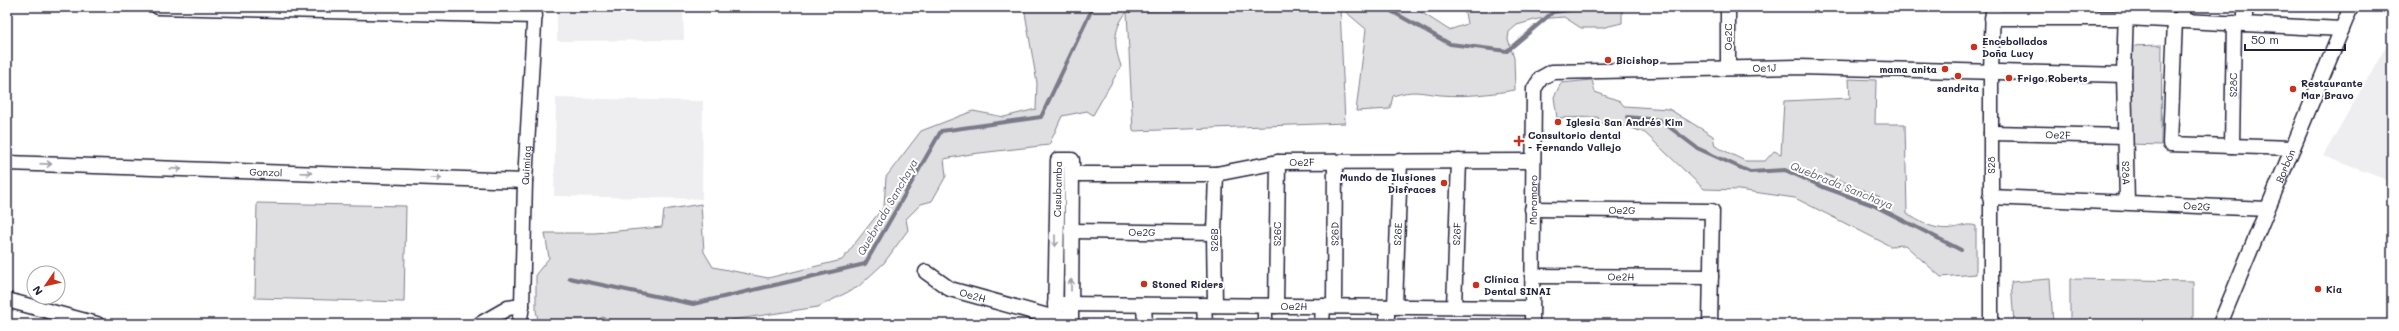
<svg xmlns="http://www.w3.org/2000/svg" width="2399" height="331" font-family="Mali,sans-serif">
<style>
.built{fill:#eeeef1}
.green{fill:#dfdfe2;stroke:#80808e;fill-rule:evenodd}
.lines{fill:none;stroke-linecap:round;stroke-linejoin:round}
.stream{stroke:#7a7a88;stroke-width:4}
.minor-casing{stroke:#22223b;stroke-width:17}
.minor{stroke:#fff;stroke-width:14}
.oneway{stroke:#9c9ca7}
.poi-dot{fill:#c8321e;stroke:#fff;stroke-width:1.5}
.labels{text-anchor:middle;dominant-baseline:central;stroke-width:4;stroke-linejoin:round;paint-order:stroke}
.street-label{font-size:10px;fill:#22223b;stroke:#fff}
.poi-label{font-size:10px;font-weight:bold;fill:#22223b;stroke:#fff;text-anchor:start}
.water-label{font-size:11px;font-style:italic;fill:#5c5c6f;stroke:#fff}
</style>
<rect width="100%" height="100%" fill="#fff"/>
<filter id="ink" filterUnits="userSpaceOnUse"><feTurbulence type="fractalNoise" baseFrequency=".025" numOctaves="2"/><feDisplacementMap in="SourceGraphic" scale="8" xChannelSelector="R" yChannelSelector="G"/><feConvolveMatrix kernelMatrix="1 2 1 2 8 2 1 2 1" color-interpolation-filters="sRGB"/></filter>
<g filter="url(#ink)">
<g class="built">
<polygon points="557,7 683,7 684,40 557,41"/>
<polygon points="2392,36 2392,182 2323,156"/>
<polygon points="556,98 703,101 702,199 554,196"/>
</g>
<g class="green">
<path d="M1024 7H1139L1129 12 1200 9 1198 7H1421V12L1449 30 1467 24 1464 7H1622V23L1601 28H1581L1564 17 1538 19 1517 25 1509 32 1508 39 1514 58 1515 90C1490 94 1466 97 1441 95 1420 93 1414 89 1393 96L1390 109 1356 111 1366 29 1340 7 1345 123 1133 131 1127 12C1112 30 1114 46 1121 66L1093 115 1087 111 1062 116 1049 145 971 154 944 159 946 176 932 201 921 204 906 219 908 230 884 263 858 287 818 307 731 320 718 324H622L602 317 595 324H539L536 311V274L549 258 545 233H595L662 227 664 210 701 204 704 252 713 267 768 278 842 260 884 206 886 177 921 131 973 111 1004 117 1036 109 1037 83Z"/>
<polygon points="2162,45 2161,145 2129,144 2128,46"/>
<path d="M1849 79 1876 80 1875 124H1905L1907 213C1918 222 1937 231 1952 228 1962 227 1966 223 1976 226V274L1941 277 1905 245 1890 246 1795 198 1739 190 1704 189 1645 133 1629 127 1600 123 1598 117 1557 118 1554 97 1561 83 1592 80 1595 92 1620 101 1624 106 1669 109 1713 136 1715 146 1745 161H1765L1774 151 1781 154 1784 101 1850 98ZM1825 174 1880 197 1849 187Z"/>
<polygon points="257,203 406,206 404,302 255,298"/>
<polygon points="2050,279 2053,324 2014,324 2011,282"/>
<polygon points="2070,279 2193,281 2193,324 2070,324"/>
</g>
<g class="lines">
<g class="stream">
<polyline points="1384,7 1450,44 1507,51 1553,12 1596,7"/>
<polyline points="1627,117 1660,120 1697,148 1750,172 1785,170 1823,187 1873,205 1961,250"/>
<polyline points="569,278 693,304 865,264 941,131 1041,117 1093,7"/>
</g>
<g class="minor-casing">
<g id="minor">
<polyline points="158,7 535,16"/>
<path id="s1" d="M2126 7 2124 75 2127 202"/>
<polyline points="2183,7 2183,20"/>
<polyline points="1992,18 2126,18 2342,29"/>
<polyline points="2175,20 2170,144 2293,148"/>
<polyline points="2245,24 2245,7"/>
<polyline points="1728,67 1728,7"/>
<path id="s2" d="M1991 133 2125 136"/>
<path id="s3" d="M2232 146 2234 23"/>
<path id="s4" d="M7 163 525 181"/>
<path id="s5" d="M1072 174H1216L1278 162 1533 161"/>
<path id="s6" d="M1990 197 2267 209"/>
<path id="s7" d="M1532 209 1712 211 1710 324"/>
<path id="s8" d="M1071 231 1214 233"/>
<path id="s9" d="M926 272 950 289 1055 318H1063"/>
<path id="s10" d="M1532 276 1711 277"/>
<polyline points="7,300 97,324"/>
<path id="s11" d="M1055 304 1532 308"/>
<polyline points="1144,305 1145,324"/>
<polyline points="1204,305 1205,324"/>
<polyline points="1215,305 1214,233 1216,174"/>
<path id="s12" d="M1276 306 1278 162"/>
<path id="s13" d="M1334 306 1335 162"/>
<path id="s14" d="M1395 307 1400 161"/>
<path id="s15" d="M1454 307 1459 161"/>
<polyline points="480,324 508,308 522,306"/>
<path id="s16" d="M519 324 522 306 525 181 535 7"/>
<path id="s17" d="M1055 324 1058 160H1072L1071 324"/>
<polyline points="1265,324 1265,306"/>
<polyline points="1322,324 1323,306"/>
<polyline points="1387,324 1387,307"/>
<path id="s18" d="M1532 324 1534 89 1541 78 1552 72 1798 67 2124 75"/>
<polyline points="1991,324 1991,72 1993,7"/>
<path id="s19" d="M2220 324 2351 7"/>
</g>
</g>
<use href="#minor" class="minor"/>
</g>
<defs><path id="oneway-shaft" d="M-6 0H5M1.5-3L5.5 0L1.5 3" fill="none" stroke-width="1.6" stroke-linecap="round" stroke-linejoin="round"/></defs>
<g class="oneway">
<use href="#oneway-shaft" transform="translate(46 164) rotate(2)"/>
<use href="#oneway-shaft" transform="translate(176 169) rotate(2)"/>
<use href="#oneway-shaft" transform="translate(306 173) rotate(2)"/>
<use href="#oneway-shaft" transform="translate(436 178) rotate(2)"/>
<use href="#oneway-shaft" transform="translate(1055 241) rotate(90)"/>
<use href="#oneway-shaft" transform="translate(1071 285) rotate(-90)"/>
</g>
</g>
<g class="poi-dot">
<circle cx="1974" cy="47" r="4"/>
<circle cx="1608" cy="60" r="4"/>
<circle cx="1945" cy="69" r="4"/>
<circle cx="1958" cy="76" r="4"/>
<circle cx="2009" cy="78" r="4"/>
<circle cx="2293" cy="89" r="4"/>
<circle cx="1558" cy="122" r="4"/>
<path d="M1517 135h4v4h4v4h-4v4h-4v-4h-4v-4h4z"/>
<circle cx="1444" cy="183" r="4"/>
<circle cx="1144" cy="284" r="4"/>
<circle cx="1476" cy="285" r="4"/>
<circle cx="2318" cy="289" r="4"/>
</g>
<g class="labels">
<g class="street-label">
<text transform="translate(1728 37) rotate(-89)">Oe2C</text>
<text stroke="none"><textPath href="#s18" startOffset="473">Oe1J</textPath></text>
<text stroke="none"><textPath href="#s3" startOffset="61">S28C</textPath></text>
<text stroke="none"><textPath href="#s2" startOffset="67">Oe2F</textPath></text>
<text stroke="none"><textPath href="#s5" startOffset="231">Oe2F</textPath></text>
<text transform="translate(1991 165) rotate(-90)">S28</text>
<text stroke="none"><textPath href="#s19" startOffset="171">Borbón</textPath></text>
<text stroke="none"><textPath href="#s16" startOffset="159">Quimiag</textPath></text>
<text stroke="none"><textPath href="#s4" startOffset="259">Gonzol</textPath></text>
<text stroke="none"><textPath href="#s1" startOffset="166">S28A</textPath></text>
<text stroke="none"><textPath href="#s17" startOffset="135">Cusubamba</textPath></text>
<text stroke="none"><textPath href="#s18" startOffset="124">Moromoro</textPath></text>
<text stroke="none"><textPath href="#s6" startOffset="207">Oe2G</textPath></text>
<text stroke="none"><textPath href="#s7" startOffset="90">Oe2G</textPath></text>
<text stroke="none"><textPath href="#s8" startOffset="71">Oe2G</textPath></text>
<text stroke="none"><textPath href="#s12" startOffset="72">S26C</textPath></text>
<text stroke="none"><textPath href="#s13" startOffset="72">S26D</textPath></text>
<text stroke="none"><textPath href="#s14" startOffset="73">S26E</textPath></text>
<text stroke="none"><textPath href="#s15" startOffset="73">S26F</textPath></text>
<text transform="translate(1214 240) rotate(-90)">S26B</text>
<text stroke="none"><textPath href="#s10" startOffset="89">Oe2H</textPath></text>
<text stroke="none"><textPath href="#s9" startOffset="53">Oe2H</textPath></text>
<text stroke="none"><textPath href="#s11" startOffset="239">Oe2H</textPath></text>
</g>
<g class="poi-label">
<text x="1982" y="41">Encebollados<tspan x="1982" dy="12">Doña Lucy</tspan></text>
<text x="1616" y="60">Bicishop</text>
<text x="1937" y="69" text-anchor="end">mama anita</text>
<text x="2017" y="78">Frigo Roberts</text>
<text x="2301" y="83">Restaurante<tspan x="2301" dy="12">Mar Bravo</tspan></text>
<text x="1958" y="88" text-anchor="middle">sandrita</text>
<text x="1566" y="122">Iglesia San Andrés Kim</text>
<text x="1528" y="135">Consultorio dental<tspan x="1528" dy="12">- Fernando Vallejo</tspan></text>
<text x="1436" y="177" text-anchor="end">Mundo de Ilusiones<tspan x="1436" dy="12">Disfraces</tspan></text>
<text x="1484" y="279">Clínica<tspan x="1484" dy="12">Dental SINAI</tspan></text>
<text x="1152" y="284">Stoned Riders</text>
<text x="2326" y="289">Kia</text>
</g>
<g class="water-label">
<text transform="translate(1842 185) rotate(22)">Quebrada Sanchaya</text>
<text transform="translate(887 207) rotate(-60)">Quebrada Sanchaya</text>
</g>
</g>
<rect width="2399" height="331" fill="none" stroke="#fff" stroke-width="24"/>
<rect x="12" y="12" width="2375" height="307" fill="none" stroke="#22223b" stroke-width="1.5" filter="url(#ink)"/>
<g transform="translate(46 285) rotate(236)"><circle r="19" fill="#ffffff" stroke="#a7a7b1"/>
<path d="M0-3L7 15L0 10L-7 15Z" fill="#c8321e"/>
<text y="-6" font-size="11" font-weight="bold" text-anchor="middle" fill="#22223b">N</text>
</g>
<path d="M2245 44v6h100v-6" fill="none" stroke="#22223b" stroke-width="2"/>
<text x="2251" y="44" font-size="12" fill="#22223b" stroke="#ffffff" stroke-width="3" paint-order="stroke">50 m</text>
</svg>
